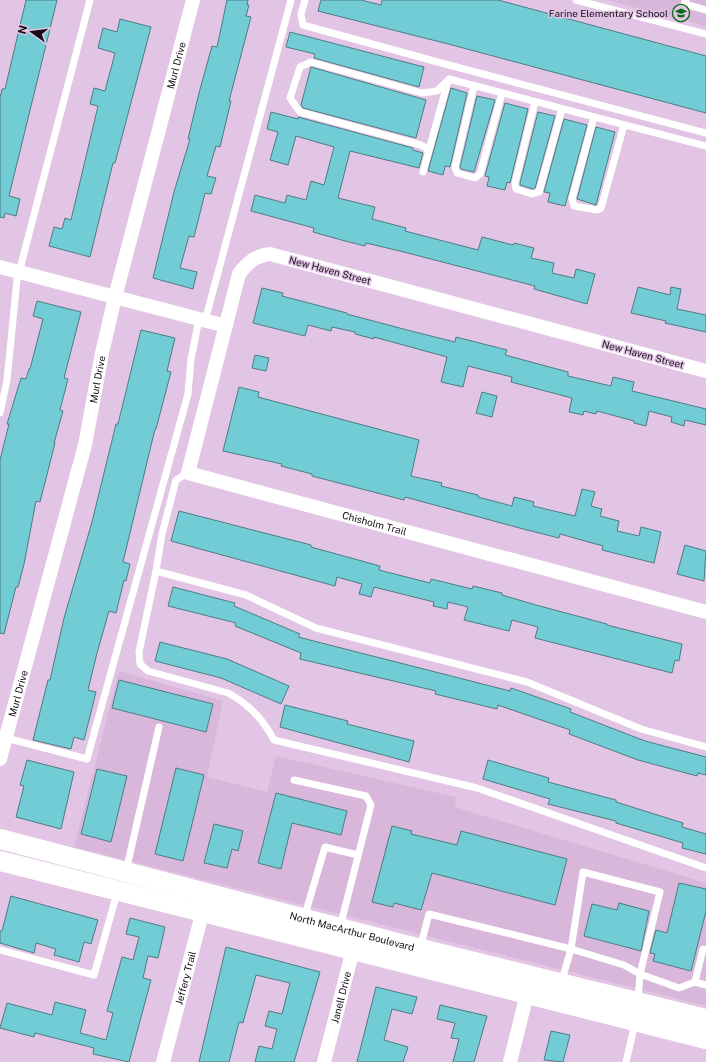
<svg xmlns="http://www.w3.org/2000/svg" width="706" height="1062" font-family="'Public Sans',sans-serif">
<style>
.built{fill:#d8b7da}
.building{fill:#72ccd5;stroke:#4d7c81}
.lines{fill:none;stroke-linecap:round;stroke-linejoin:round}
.service{stroke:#fff;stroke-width:7}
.minor{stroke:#fff;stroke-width:14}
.secondary{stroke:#fff;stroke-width:20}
.labels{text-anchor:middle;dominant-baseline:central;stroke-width:3;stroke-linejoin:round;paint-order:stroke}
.poi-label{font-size:10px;fill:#170d18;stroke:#e2c5e4;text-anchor:end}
.street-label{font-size:10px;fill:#170d18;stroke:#e2c5e4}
</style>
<rect width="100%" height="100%" fill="#e2c5e4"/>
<g class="built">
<polygon points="607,0 706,0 706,26"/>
<polygon points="119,671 223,701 207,777 267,792 276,756 456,797 455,807 706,883 706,1006 74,847"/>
</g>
<g class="building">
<polygon points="26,0 57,0 9,196 20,199 16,216 5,213 4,218 0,217 0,98 2,89 5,89"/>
<polygon points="227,0 248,0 247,5 249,5 246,16 251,17 229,101 231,101 220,147 216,146 207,176 216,178 211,194 205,193 194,237 189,236 180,268 197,272 193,289 153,278 174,192 190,139 188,139 199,93 212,46 217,47"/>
<polygon points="321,0 361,0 381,5 382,0 498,0 706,56 706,113 452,45 318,11"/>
<polygon points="120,19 151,27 115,163 113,163 90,257 49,246 54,227 62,229 65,218 71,220 98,106 90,104 94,88 105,91 115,53 98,48 103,28 117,32"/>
<polygon points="290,32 424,67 419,87 314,58 315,54 286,47"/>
<polygon points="311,67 426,100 416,138 303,108 301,105"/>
<polygon points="451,88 467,93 450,167 445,166 443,175 428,171"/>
<polygon points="477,96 495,100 474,172 461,169 460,167"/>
<polygon points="505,103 528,109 510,183 507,182 505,190 487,186 489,177 485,176"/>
<polygon points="271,112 298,119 298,117 413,148 413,150 423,153 419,168 350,151 338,198 375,207 372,219 406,228 405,231 478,250 482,237 513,245 514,243 534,248 531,258 554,263 552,273 574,278 576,269 595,274 587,304 534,289 535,286 400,251 366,243 365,246 345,241 313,232 314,228 251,211 255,195 285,203 287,195 306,200 311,181 324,185 334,147 296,136 288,165 270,160 278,132 267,129"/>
<polygon points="538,112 555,116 535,188 533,189 520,185 520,183"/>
<polygon points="564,119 587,125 565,206 548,202 550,193 544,192"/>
<polygon points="596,127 615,132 596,205 577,199"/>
<polygon points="638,287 670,295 671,287 681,289 677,309 706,315 706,332 665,323 666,321 631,313"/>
<polygon points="262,288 283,293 282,296 347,313 347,314 411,331 455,342 456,337 507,350 505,355 568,372 568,376 611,386 613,377 634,382 632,391 706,409 706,425 685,420 684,426 671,422 672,417 649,411 646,426 634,423 634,421 597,411 596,414 584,411 583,415 569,412 572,398 511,382 512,377 468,366 463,387 441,382 447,357 374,337 374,339 355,334 355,332 332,327 331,331 308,325 305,336 253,323"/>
<polygon points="37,301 81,312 64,378 68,379 60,410 63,411 54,443 55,443 40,502 36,501 24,564 18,587 16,587 4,634 0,633 0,460 9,424 7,424 21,378 26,379 29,369 30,369 43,319 33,316"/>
<polygon points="141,330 175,338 167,371 171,372 156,429 155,429 123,562 130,564 126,581 124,580 116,613 109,611 97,653 88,690 96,692 84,740 74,737 71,749 33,740 48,680 50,680 64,618 92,522 116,424 118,424"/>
<polygon points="255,355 269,358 266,371 252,368"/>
<polygon points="239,387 259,392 258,397 419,440 411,476 442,483 441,486 478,495 478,497 512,506 514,497 534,502 533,506 575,516 582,489 595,492 591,506 602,509 600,516 619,521 617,531 639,536 641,527 661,532 654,563 602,550 603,546 560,534 559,538 527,530 405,497 404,500 312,476 312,474 281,466 282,464 223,451"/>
<polygon points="482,392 497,396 492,417 476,413"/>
<polygon points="179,511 311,545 311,547 380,566 379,570 430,583 431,579 472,589 473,586 502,593 502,595 536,605 607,624 607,625 682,644 679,661 675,660 672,673 535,638 538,627 512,620 509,631 464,620 468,607 448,602 447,609 433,606 434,602 374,587 371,597 359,594 362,584 337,577 335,586 171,541"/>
<polygon points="685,545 706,551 704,581 677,574"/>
<polygon points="173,587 235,603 234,606 300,634 298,637 510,691 511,688 571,709 570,712 645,741 706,757 706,775 698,773 697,776 638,760 569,734 570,730 498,705 497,709 435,694 436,691 300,659 301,653 235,626 236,623 168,606"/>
<polygon points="160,642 227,659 289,686 281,704 221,678 155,661"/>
<polygon points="119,680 213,704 206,732 112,708"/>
<polygon points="285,705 348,721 347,724 414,741 409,762 280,727"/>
<polygon points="27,760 74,772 61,829 16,817 24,786 20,785"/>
<polygon points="488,760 549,778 548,782 616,800 616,802 683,823 682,827 706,834 706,854 682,848 683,843 616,823 616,821 548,804 550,799 483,779"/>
<polygon points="176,768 204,775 183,861 155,854"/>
<polygon points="97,769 127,776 111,842 81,834"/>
<polygon points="276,793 347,811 341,835 292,823 281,869 258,863"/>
<polygon points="214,824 243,831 238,851 232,849 227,868 204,863"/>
<polygon points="392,826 412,831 411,834 457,845 461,831 567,859 555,905 432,873 421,910 394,903 393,907 372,902"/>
<polygon points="679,883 706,889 706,911 691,971 653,961 655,954 650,953 656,930 667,933"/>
<polygon points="11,896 98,920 91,944 84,942 79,962 54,955 56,949 36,943 34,953 0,943 0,931 2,931"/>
<polygon points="619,903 649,911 641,951 584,936 592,904 617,910"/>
<polygon points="130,918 165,927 158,958 148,956 143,978 151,980 129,1062 93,1054 94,1048 35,1033 34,1037 0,1028 7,1003 52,1015 55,1002 86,1010 80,1033 106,1040 113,1013 107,1011 122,957 133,960 139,937 126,934"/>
<polygon points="226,947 320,972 294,1062 255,1062 259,1046 272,1049 277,1029 265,1026 269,1011 282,1014 290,983 256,975 243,1023 239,1022 229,1062 199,1062"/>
<polygon points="376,987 417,997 412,1014 392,1009 384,1040 408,1047 403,1062 357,1062"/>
<polygon points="440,1005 487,1016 474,1062 453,1062 459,1039 451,1038 455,1023 437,1019"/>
<polygon points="551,1031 570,1035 563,1062 544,1060"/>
</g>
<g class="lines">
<g class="service">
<polyline points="305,0 301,14 303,25 445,64 706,133"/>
<polyline points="576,0 706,34"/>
<polyline points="686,0 684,4 706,10"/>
<polyline points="474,86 455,167 457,173 475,178 480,174 502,93"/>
<polyline points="535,102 515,183 516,189 532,194 539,192 562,109"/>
<polyline points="594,117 572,199 574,206 597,210 601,208 624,125"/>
<polyline points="429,150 448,81"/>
<polyline points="423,172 429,150 421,145 300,112 290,98 300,67 311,62 422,93 437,91 449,79 706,146"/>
<polyline points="205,321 291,0"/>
<polyline points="0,413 7,380 17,280 90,0"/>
<polyline points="156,571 162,534 176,480 188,473"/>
<polyline points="6,738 87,759 188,394 191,359 199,319"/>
<path d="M706 747 641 729 527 682 316 628 246 595 156 571 139 652 140 664 148 671 228 693C249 704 263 719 274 740L477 788 706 868"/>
<polyline points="294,780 366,796 371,805 340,927"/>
<polyline points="126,871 159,727"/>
<polyline points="304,918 325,847 358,855"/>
<polyline points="420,948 429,914 571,949 583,872 660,892 640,974 624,965 571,949 561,983"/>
<polyline points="0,950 94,975 117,893"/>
<polyline points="695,982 703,949 706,950"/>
<polyline points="638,1000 640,974 679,988 695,982 706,985"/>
<polyline points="626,1062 635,1023"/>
</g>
<g class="minor">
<polyline points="0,267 226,326"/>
<path id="s1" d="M706 371 270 254C255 256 248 262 239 274L188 473 706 612"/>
<path id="s2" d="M0 759 85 445 102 353 115 297 193 0"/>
<path id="s3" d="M163 1062 205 903"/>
<path id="s4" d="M324 1062 355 942"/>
<polyline points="510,1062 529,986"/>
</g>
<g class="secondary">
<path id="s5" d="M0 839 401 944 706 1019"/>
<polyline points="0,861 706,1039"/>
</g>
</g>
<defs>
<g id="school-ring" transform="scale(0.9)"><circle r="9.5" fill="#e2c5e4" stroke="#066b18" stroke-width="1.5"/><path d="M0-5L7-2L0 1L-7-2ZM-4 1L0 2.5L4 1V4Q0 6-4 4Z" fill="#066b18"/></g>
</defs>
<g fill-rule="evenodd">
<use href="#school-ring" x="681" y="13"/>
</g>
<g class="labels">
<g class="poi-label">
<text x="668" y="13">Farine Elementary School</text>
</g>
<g class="street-label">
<text stroke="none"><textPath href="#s2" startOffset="716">Murl Drive</textPath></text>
<text transform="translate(330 270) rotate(15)">New Haven Street</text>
<text transform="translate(643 354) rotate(15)">New Haven Street</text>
<text stroke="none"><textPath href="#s2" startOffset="392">Murl Drive</textPath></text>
<text stroke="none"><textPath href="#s1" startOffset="888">Chisholm Trail</textPath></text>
<text stroke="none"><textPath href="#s2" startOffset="68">Murl Drive</textPath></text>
<text stroke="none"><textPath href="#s5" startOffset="364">North MacArthur Boulevard</textPath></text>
<text stroke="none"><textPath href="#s3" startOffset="87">Jeffery Trail</textPath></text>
<text stroke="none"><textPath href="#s4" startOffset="67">Janell Drive</textPath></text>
</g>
</g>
<g transform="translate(32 32) rotate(284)" stroke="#e2c5e4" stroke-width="3" paint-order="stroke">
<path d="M0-3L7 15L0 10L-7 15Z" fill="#170d18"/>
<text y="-6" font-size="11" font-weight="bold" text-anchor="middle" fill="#170d18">N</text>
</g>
</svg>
